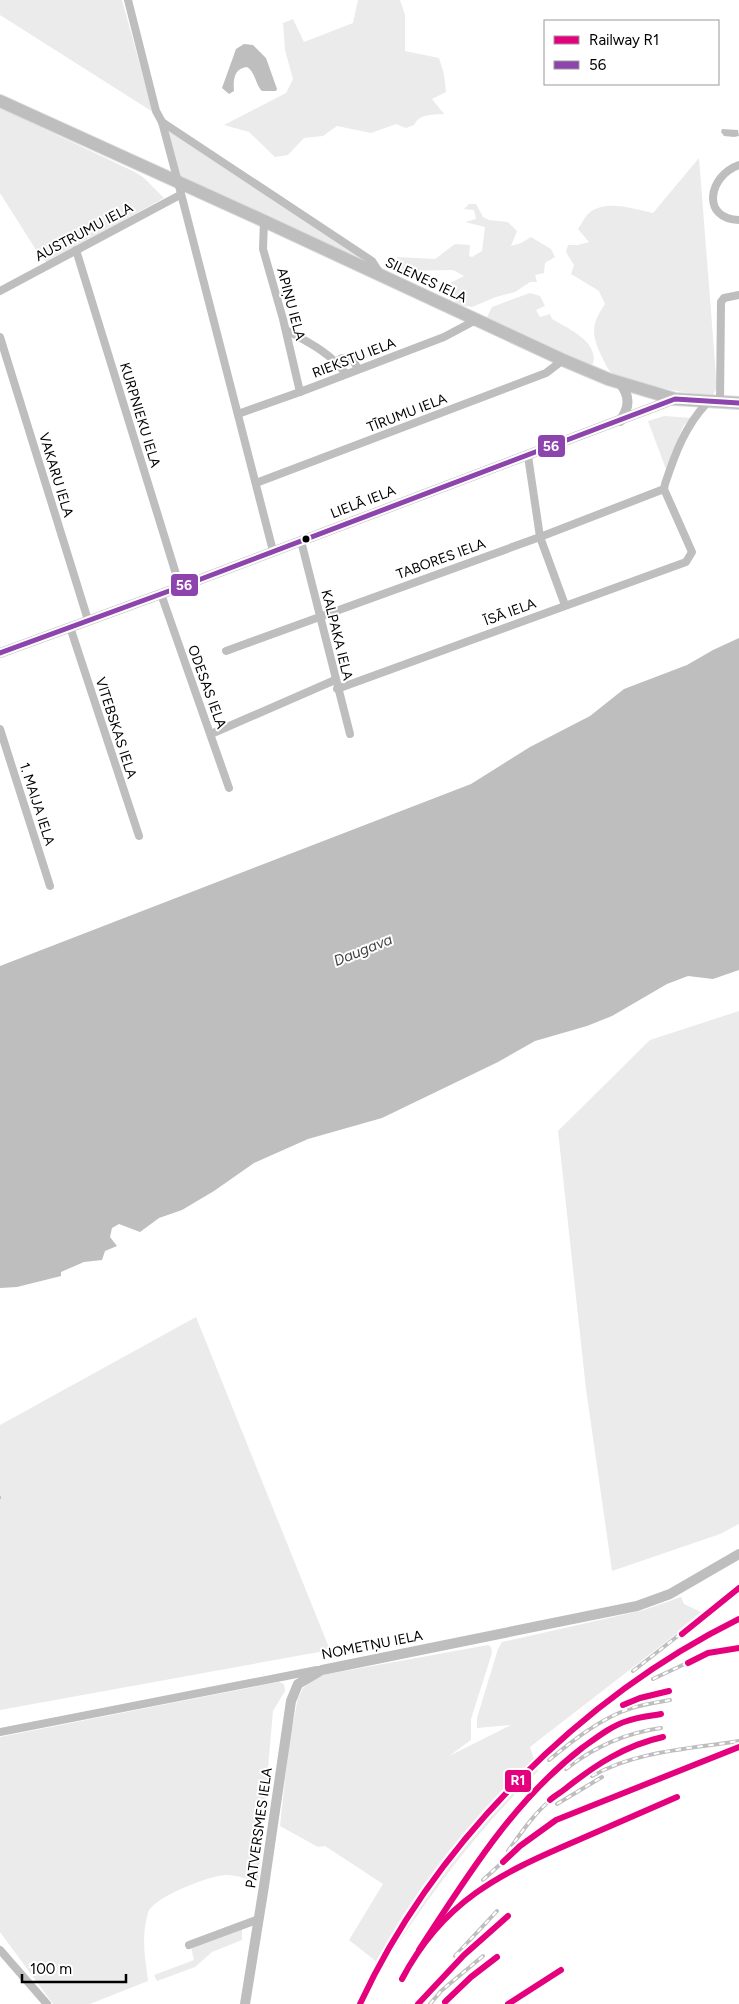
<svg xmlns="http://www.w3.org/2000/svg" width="739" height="2004" font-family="Figtree,sans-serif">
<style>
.green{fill:#ebebeb}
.water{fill:#bebebe}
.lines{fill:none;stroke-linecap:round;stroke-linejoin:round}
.stream{stroke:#bebebe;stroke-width:2}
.primary-casing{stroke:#dbdbdb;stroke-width:14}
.minor{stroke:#bebebe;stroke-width:8}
.tertiary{stroke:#bebebe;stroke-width:10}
.primary{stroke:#bebebe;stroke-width:12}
.rail-casing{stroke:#bebebe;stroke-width:4}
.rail{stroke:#fff;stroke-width:2;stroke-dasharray:5.5;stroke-linecap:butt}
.bus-1-casing{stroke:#fff;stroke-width:9}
.bus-1{stroke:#8e44ad;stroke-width:5}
.rail-1-casing{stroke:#fff;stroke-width:10}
.rail-1{stroke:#e5007d;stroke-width:6}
.bus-dot{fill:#000;stroke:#fff;stroke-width:2}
.labels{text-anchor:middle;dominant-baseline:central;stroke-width:4;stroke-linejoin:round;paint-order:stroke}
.street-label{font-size:14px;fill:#000;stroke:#fff}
.water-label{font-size:15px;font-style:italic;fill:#434343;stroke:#fff}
.line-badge{stroke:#fff;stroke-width:2}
.badge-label{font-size:14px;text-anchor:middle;font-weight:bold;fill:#fff}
</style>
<rect width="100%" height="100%" fill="#fff"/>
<g class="green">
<polygon points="0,0 122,0 153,112 0,15"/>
<path d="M358 0H400L405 15V51L439 58 444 74 446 92 432 99 444 114C433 115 420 113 414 125L406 128 396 124 371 133 337 126 323 136 304 138 288 155 275 157 249 132 224 125 286 93 293 79 285 50 283 23 293 19 304 42 353 23Z"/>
<polygon points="0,108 135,172 144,178 164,198 47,263 38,253 0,193"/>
<polygon points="166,130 183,139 367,262 181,177 178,174"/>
<path d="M699 158 717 388 713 395C686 394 659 388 634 380 627 377 617 377 612 373 606 368 604 360 600 353 591 332 592 323 605 304L599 291 571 274 574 265 566 252 568 245H578L589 242 578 229C581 224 584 219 587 215 604 198 633 209 653 213Z"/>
<polygon points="469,204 476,204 483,217 489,220 508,222 517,231 511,246 521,243 531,237 551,249 555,257 545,263 544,273 535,275 537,282 530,282 515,292 496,297 472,307 456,305 450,283 464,276 453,270 398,271 395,267 397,257 435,259 455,244 470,245 469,256 472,257 482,251 485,227 465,222 476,219 474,210 464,209"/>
<path d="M530 293 540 296 545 306 536 310 540 317 550 314 552 319C567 328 599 341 593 364L589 365 490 320 487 317 492 307Z"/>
<polygon points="664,416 692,418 683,426 667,472 648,421"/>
<polygon points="739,1011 739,1524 720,1534 612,1571 586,1389 558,1131 650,1040"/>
<polygon points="196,1317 330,1650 0,1710 0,1425"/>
<path d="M681 1597 684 1604 703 1613 530 1747 538 1771C478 1829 427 1897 383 1967L349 1940 383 1884 325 1846 318 1847 280 1826 289 1743 298 1698 303 1688 313 1679 328 1674 488 1645 491 1647 492 1653 471 1719V1740L449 1756 511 1725 477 1728V1718L498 1649 502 1642 644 1610Z"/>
<path d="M279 1682 284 1684 285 1691 273 1711 258 1882C249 1880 235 1874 225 1875 209 1876 153 1897 148 1913 141 1937 145 1957 148 1981L90 2004H53L0 1932V1737Z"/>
<polygon points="242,1928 242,1940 212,1952 195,1967 157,1981 154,1975 194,1960 191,1947"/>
</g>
<g class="water">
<path d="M244 44 253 45 266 58 277 89 276 91H262C255 84 256 73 247 67 234 68 233 80 234 91L229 94 222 88 236 49Z"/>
<polygon points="722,129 738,130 739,136 734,137 724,136 721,132"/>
<polygon points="739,638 739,970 713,979 688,976 667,984 612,1016 587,1026 535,1041 498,1062 382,1118 308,1139 254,1163 214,1191 182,1210 159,1218 140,1232 119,1224 112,1228 110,1237 117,1246 105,1251 102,1260 84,1262 61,1272 61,1276 17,1287 0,1288 0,966 471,784 530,747 590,716 624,689 687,665 713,650"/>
</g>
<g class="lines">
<polyline class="stream" points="0,1497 0,1498"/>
<g class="primary-casing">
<polyline id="primary" points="0,101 264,221 563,360 608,379 675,399 739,403"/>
</g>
<g class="minor">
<polyline points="128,0 156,111 162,122 178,182 273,551"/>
<polyline points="162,122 372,261 381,275"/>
<path d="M739 165C708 176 701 219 739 220"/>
<polyline points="264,221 263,249 283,319 300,392"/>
<polyline points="76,250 180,587"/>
<polyline points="0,291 180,195"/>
<path d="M286 330C308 342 331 353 346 374"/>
<polyline points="0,337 88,620"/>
<polyline points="335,362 342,358 353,360 358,369"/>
<polyline points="720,403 721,302 724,298 739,295"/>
<polyline points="238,414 300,392 444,337 476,320"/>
<polyline points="528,456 540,537 565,605"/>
<polyline points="256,483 546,373 563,360"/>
<polyline points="301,541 350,734"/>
<polyline points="161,594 229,788"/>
<polyline points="70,627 139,836"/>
<polyline points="226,651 540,537 664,489"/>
<path d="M337 689 686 562 692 552 664 489 665 484C675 454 685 426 707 403"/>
<polyline points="0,729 50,886"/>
<polyline points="211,734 335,680"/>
<polyline points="0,1732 317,1670"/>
<polyline points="189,1945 259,1919"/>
<polyline points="0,1950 47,2004"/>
</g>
<g class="tertiary">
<path d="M620 383C630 396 630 407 620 421"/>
<polyline points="0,653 180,587 675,399"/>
<polyline points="245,2004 264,1886 291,1701 298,1684 322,1670 637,1606 670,1594 739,1554"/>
</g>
<use href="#primary" class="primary"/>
<g class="rail-casing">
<g id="rail">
<polyline points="633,1671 739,1588"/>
<polyline points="653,1679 708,1653 739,1648"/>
<polyline points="640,1698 669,1691"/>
<path d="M549 1760C571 1742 595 1723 621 1712 636 1705 654 1703 670 1700"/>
<path d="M566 1769C594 1747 625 1733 661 1728"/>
<path d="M592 1776C636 1751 689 1749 739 1741"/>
<polyline points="557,1804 602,1777"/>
<path d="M508 1851C521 1833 535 1812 553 1798 585 1770 621 1746 663 1737"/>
<polyline points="483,1880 520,1846 556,1820 739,1747"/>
<path d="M446 1917C485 1879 530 1861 579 1839 612 1825 644 1811 677 1797"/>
<path d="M419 1950C466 1878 513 1801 582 1748 596 1738 611 1726 627 1721 638 1717 650 1716 661 1714"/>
<polyline points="455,1956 497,1911"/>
<polyline points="402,1979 423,1944"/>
<polyline points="418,2004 464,1955 508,1916"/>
<polyline points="430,2004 441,1991 483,1956"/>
<polyline points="443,2004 471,1977 497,1957"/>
<polyline points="508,2004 561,1970"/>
</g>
</g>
<use href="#rail" class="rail"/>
<g class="bus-1-casing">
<polyline id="bus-1" points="0,653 180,587 675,399 739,403"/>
</g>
<use href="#bus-1" class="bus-1"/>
<g class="rail-1-casing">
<g id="rail-1">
<polyline points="682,1634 739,1588"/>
<polyline points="688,1663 708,1653 739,1648"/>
<polyline points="623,1705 640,1698 669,1691"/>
<path d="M550 1800C554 1796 560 1793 565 1789 595 1765 626 1745 663 1737"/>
<polyline points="503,1862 520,1846 556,1820 739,1747"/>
<path d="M419 1950C466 1878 513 1801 582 1748 596 1738 611 1726 627 1721 638 1717 650 1716 661 1714"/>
<path d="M402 1979C443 1901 499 1874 576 1841 610 1826 643 1812 677 1797"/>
<polyline points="445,2002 471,1977 497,1957"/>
<path d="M360 2004C434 1844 581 1697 739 1619"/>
<polyline points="418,2004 464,1955 508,1916"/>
<polyline points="508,2004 561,1970"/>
</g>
</g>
<use href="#rail-1" class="rail-1"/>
</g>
<circle class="bus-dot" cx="306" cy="539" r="4.5"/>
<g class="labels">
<g class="street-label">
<text transform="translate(84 232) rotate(-28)">AUSTRUMU IELA</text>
<text transform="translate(426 280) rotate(25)">SILENES IELA</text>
<text transform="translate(291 304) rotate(75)">APIŅU IELA</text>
<text transform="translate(354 358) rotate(-21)">RIEKSTU IELA</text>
<text transform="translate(407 413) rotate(-21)">TĪRUMU IELA</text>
<text transform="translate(140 415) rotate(73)">KURPNIEKU IELA</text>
<text transform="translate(56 475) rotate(73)">VAKARU IELA</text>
<text transform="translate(363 502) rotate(-21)">LIELĀ IELA</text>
<text transform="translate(441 559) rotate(-20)">TABORES IELA</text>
<text transform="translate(510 612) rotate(-20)">ĪSĀ IELA</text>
<text transform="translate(337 635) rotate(76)">KALPAKA IELA</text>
<text transform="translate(207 687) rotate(70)">ODESAS IELA</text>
<text transform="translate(116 728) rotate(72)">VITEBSKAS IELA</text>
<text transform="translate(37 804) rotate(72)">1. MAIJA IELA</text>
<text transform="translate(372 1645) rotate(-11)">NOMETŅU IELA</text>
<text transform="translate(259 1828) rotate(-82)">PATVERSMES IELA</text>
</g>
<g class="water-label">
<text transform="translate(363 950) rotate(-22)">Daugava</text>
</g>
</g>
<g class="line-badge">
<rect x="537" y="434" width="29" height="24" rx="5" fill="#8e44ad"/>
<rect x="170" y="573" width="29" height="24" rx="5" fill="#8e44ad"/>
<rect x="504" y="1769" width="28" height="24" rx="5" fill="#e5007d"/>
</g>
<g class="badge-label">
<text x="551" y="451">56</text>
<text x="184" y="590">56</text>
<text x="518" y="1785">R1</text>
</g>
<rect x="544" y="20" width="175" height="65" fill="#ffffff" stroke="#999999"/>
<rect x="554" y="36" width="25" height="8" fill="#e5007d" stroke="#999999"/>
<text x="589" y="45" font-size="15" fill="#000000">Railway R1</text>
<rect x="554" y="61" width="25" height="8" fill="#8e44ad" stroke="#999999"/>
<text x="589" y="70" font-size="15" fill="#000000">56</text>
<path d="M22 1974v8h104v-8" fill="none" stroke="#000000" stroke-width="2.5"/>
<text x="30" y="1974" font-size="15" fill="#000000" stroke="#ffffff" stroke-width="4" paint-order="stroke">100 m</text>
</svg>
